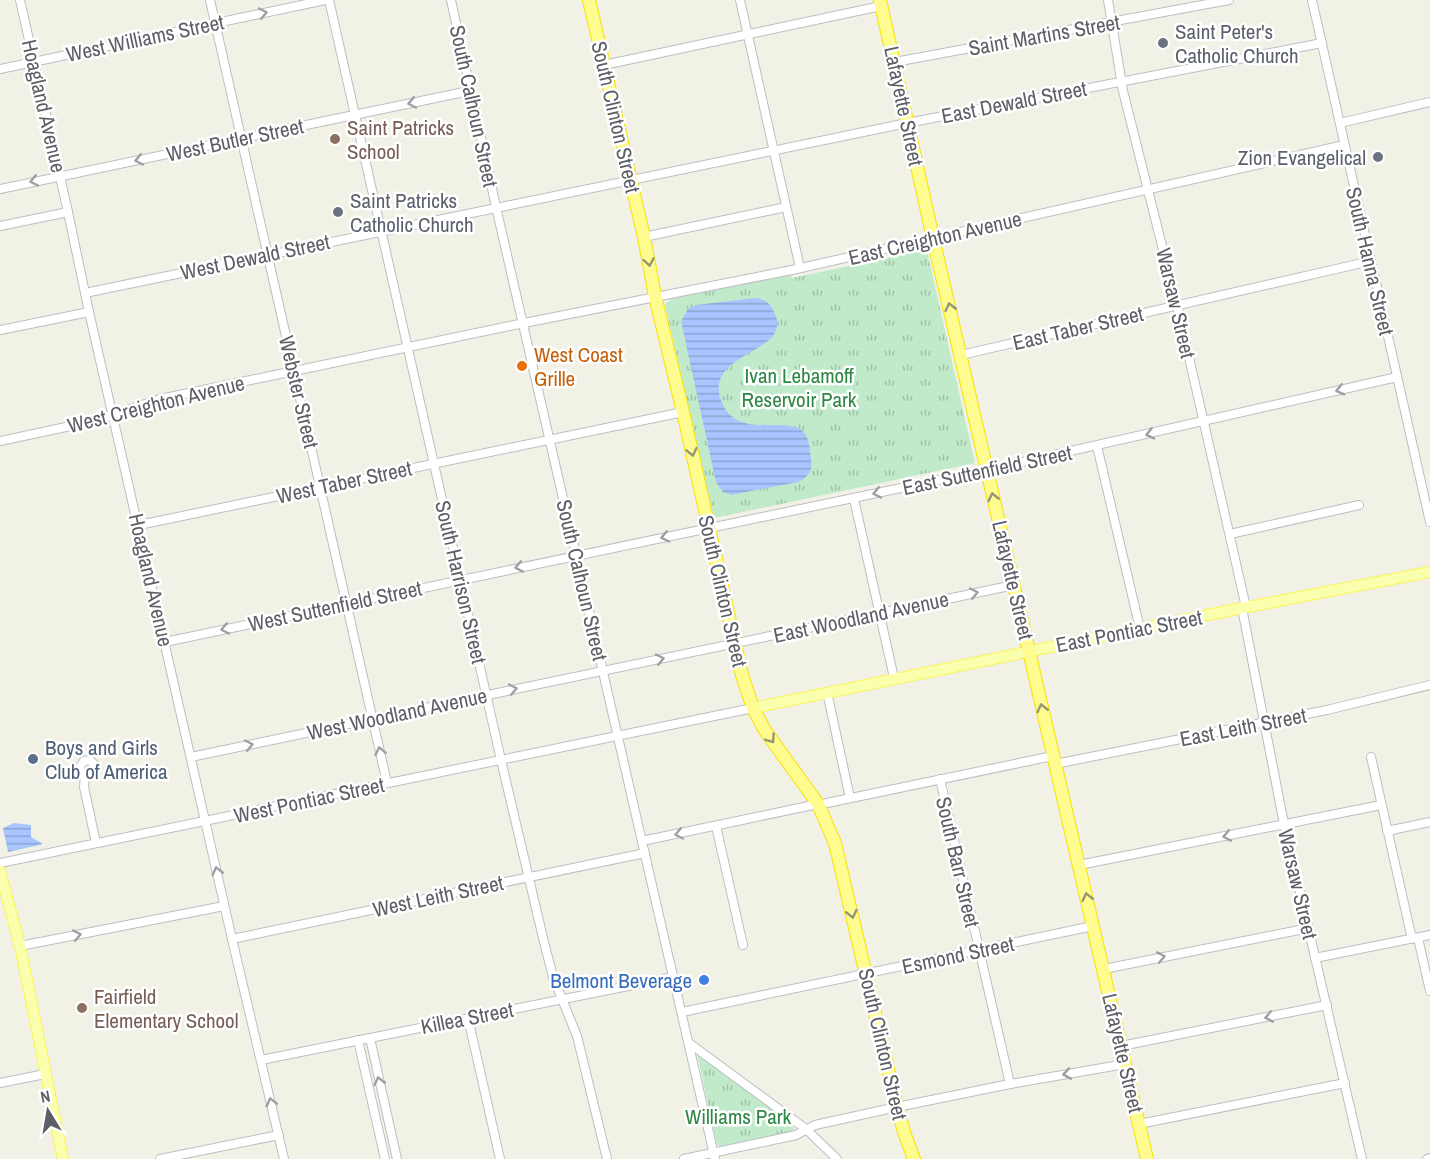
<svg xmlns="http://www.w3.org/2000/svg" width="1430" height="1159" font-family="'Archivo Narrow',sans-serif">
<style>
.park{fill:url(#park-tufts)}
.water{fill:url(#water-rules)}
.lines{fill:none;stroke-linecap:round;stroke-linejoin:round}
.minor-casing{stroke:#bdbec5;stroke-width:10}
.major-casing{stroke:#fdf452;stroke-width:12}
.highway-casing{stroke:#f7e100;stroke-width:14}
.minor{stroke:#fff;stroke-width:8}
.major{stroke:#faffad;stroke-width:10}
.highway{stroke:#fffc8f;stroke-width:12}
.oneway{stroke:#9e9fa4}
.oneway2{stroke:#969675}
.worship-dot{fill:#6b7280;stroke:#fff;stroke-width:2}
.education-dot{fill:#8d6e63;stroke:#fff;stroke-width:2}
.food-dot{fill:#e8710a;stroke:#fff;stroke-width:2}
.service-dot{fill:#5c6f8a;stroke:#fff;stroke-width:2}
.shop-dot{fill:#3f7fe0;stroke:#fff;stroke-width:2}
.labels{text-anchor:middle;dominant-baseline:central;stroke-width:5;stroke-linejoin:round;paint-order:stroke}
.worship-label{font-size:21px;fill:#5b616d;stroke:#fff;text-anchor:start}
.street-label{font-size:21px;fill:#5d5f67;stroke:#fff}
.education-label{font-size:21px;fill:#785e54;stroke:#fff;text-anchor:start}
.food-label{font-size:21px;fill:#c56008;stroke:#fff;text-anchor:start}
.park-label{font-size:21px;fill:#2e8645;stroke:#fff}
.service-label{font-size:21px;fill:#4e5e75;stroke:#fff;text-anchor:start}
.shop-label{font-size:21px;fill:#366cbe;stroke:#fff;text-anchor:end}
</style>
<defs>
<pattern id="park-tufts" width="24" height="20" patternUnits="userSpaceOnUse" patternTransform="scale(1.5)"><rect width="24" height="20" fill="#c1eaca"/><path d="M3 7l-1-3M5 7V3M7 7l1-3M15 17l-1-3M17 17v-4M19 17l1-3" fill="none" stroke="#a0c1a8"/></pattern>
<pattern id="water-rules" width="6" height="5" patternUnits="userSpaceOnUse" patternTransform="scale(1.5)"><rect width="6" height="5" fill="#a8c5ff"/><path d="M0 2.5h6" fill="none" stroke="#8ca3d2"/></pattern>
</defs>
<rect width="100%" height="100%" fill="#f1f1e6"/>
<g class="park">
<polygon points="924,250 927,251 975,463 714,518 665,304 672,299 791,274 792,278"/>
<polygon points="699,1052 702,1052 793,1125 794,1129 792,1132 720,1146 717,1144 697,1054"/>
</g>
<g class="water">
<path d="M755 298C764 299 769 302 773 310 799 355 697 350 723 405 740 441 790 413 805 434 810 441 810 452 811 461 813 471 807 478 798 482L731 495 723 492 716 482 681 321 688 309 696 305Z"/>
<polygon points="14,823 31,825 31,837 43,844 8,852 3,828"/>
</g>
<g class="lines">
<g class="minor-casing">
<g id="minor">
<polyline points="20,0 68,212 89,312 232,939 284,1159"/>
<polyline points="210,0 387,783"/>
<polyline points="329,0 501,760 543,938 553,977 577,1036 607,1159"/>
<polyline points="451,0 496,207 715,1159"/>
<polyline points="740,0 800,268"/>
<polyline points="1108,0 1123,91 1177,305 1246,607"/>
<polyline points="1312,0 1430,522"/>
<polyline points="895,62 1229,0"/>
<polyline points="604,65 881,6"/>
<polyline points="0,69 325,0"/>
<polyline points="1340,123 1430,102"/>
<polyline points="0,189 469,91"/>
<polyline points="0,226 68,212"/>
<polyline points="644,237 786,207"/>
<polyline points="85,293 907,123 1322,43"/>
<polyline points="0,330 89,312"/>
<polyline points="961,355 1371,261"/>
<polyline points="0,441 94,421 160,399 524,323 792,270 1344,145"/>
<polyline points="1097,446 1140,629"/>
<polyline points="854,499 894,678"/>
<polyline points="139,525 683,412"/>
<polyline points="1230,534 1359,505"/>
<polyline points="1242,608 1283,819 1362,1159"/>
<polyline points="165,642 987,470 1397,377"/>
<polyline points="827,692 850,798"/>
<polyline points="191,757 1014,585"/>
<polyline points="1371,757 1412,939"/>
<polyline points="1055,764 1327,710 1430,685"/>
<polyline points="85,775 91,775 95,771 95,765 90,760 84,761 79,768 85,775 84,787 96,843"/>
<polyline points="940,779 1010,1084"/>
<polyline points="827,803 1053,756"/>
<polyline points="716,826 743,945"/>
<polyline points="1387,831 1430,822"/>
<polyline points="642,841 818,804"/>
<polyline points="0,863 753,708"/>
<polyline points="1079,865 1381,805"/>
<polyline points="1418,938 1430,991"/>
<polyline points="232,939 645,853"/>
<polyline points="20,946 224,906"/>
<polyline points="1315,958 1430,935"/>
<polyline points="1104,969 1309,928"/>
<polyline points="682,1012 1093,926"/>
<polyline points="468,1018 500,1159"/>
<polyline points="370,1038 397,1159"/>
<polyline points="358,1040 385,1159"/>
<polyline points="689,1043 806,1129 837,1159"/>
<polyline points="1121,1046 1327,1005"/>
<polyline points="261,1060 673,977"/>
<polyline points="0,1083 45,1074"/>
<polyline points="1139,1124 1345,1083"/>
<polyline points="160,1159 279,1135"/>
<polyline points="684,1159 796,1135 815,1125 897,1107 1010,1084 1125,1064"/>
<polyline points="1427,1159 1430,1158"/>
</g>
</g>
<g class="major-casing">
<g id="major">
<polyline points="753,708 1242,608 1430,572"/>
<polyline points="0,871 20,946 63,1159"/>
</g>
</g>
<g class="highway-casing">
<g id="highway">
<polyline points="589,0 644,237 655,296 683,412 742,675 753,708 764,729 818,804 835,843 897,1107 905,1135 914,1159"/>
<polyline points="880,0 933,238 1147,1159"/>
</g>
</g>
<use href="#minor" class="minor"/>
<use href="#major" class="major"/>
<use href="#highway" class="highway"/>
</g>
<defs><path id="oneway-chevron" d="M-2-3.5L2.5 0L-2 3.5" fill="none" stroke-width="1.6" stroke-linecap="round" stroke-linejoin="round" transform="scale(1.5)"/></defs>
<g class="oneway">
<use href="#oneway-chevron" transform="translate(263 13) rotate(-12)"/>
<use href="#oneway-chevron" transform="translate(412 103) rotate(168)"/>
<use href="#oneway-chevron" transform="translate(139 160) rotate(168)"/>
<use href="#oneway-chevron" transform="translate(34 181) rotate(168)"/>
<use href="#oneway-chevron" transform="translate(1340 390) rotate(167)"/>
<use href="#oneway-chevron" transform="translate(1150 434) rotate(167)"/>
<use href="#oneway-chevron" transform="translate(877 493) rotate(168)"/>
<use href="#oneway-chevron" transform="translate(665 537) rotate(168)"/>
<use href="#oneway-chevron" transform="translate(519 567) rotate(169)"/>
<use href="#oneway-chevron" transform="translate(974 593) rotate(-12)"/>
<use href="#oneway-chevron" transform="translate(225 629) rotate(168)"/>
<use href="#oneway-chevron" transform="translate(660 659) rotate(-12)"/>
<use href="#oneway-chevron" transform="translate(513 689) rotate(-12)"/>
<use href="#oneway-chevron" transform="translate(249 745) rotate(-12)"/>
<use href="#oneway-chevron" transform="translate(380 751) rotate(-102)"/>
<use href="#oneway-chevron" transform="translate(679 834) rotate(168)"/>
<use href="#oneway-chevron" transform="translate(1227 836) rotate(169)"/>
<use href="#oneway-chevron" transform="translate(217 871) rotate(-103)"/>
<use href="#oneway-chevron" transform="translate(77 935) rotate(-11)"/>
<use href="#oneway-chevron" transform="translate(1161 957) rotate(-11)"/>
<use href="#oneway-chevron" transform="translate(1269 1017) rotate(169)"/>
<use href="#oneway-chevron" transform="translate(1067 1074) rotate(170)"/>
<use href="#oneway-chevron" transform="translate(379 1081) rotate(-103)"/>
<use href="#oneway-chevron" transform="translate(271 1102) rotate(-104)"/>
</g>
<g class="oneway2">
<use href="#oneway-chevron" transform="translate(649 262) rotate(80)"/>
<use href="#oneway-chevron" transform="translate(950 307) rotate(-103)"/>
<use href="#oneway-chevron" transform="translate(692 452) rotate(78)"/>
<use href="#oneway-chevron" transform="translate(993 497) rotate(-103)"/>
<use href="#oneway-chevron" transform="translate(1042 708) rotate(-103)"/>
<use href="#oneway-chevron" transform="translate(771 739) rotate(55)"/>
<use href="#oneway-chevron" transform="translate(1087 897) rotate(-103)"/>
<use href="#oneway-chevron" transform="translate(852 914) rotate(77)"/>
</g>
<g class="worship-dot">
<circle cx="1163" cy="43" r="6"/>
<circle cx="1378" cy="157" r="6"/>
<circle cx="338" cy="212" r="6"/>
</g>
<g class="education-dot">
<circle cx="335" cy="139" r="6"/>
<circle cx="82" cy="1008" r="6"/>
</g>
<circle class="food-dot" cx="522" cy="366" r="6"/>
<circle class="service-dot" cx="33" cy="759" r="6"/>
<circle class="shop-dot" cx="704" cy="980" r="6"/>
<g class="labels">
<g class="worship-label">
<text x="1175" y="31">Saint Peter's<tspan x="1175" dy="24">Catholic Church</tspan></text>
<text x="1366" y="157" text-anchor="end">Zion Evangelical</text>
<text x="350" y="200">Saint Patricks<tspan x="350" dy="24">Catholic Church</tspan></text>
</g>
<g class="street-label">
<text transform="translate(1044 35) rotate(-10)">Saint Martins Street</text>
<text transform="translate(145 38) rotate(-12)">West Williams Street</text>
<text transform="translate(1014 102) rotate(-11)">East Dewald Street</text>
<text transform="translate(44 106) rotate(77)">Hoagland Avenue</text>
<text transform="translate(474 106) rotate(78)">South Calhoun Street</text>
<text transform="translate(904 106) rotate(78)">Lafayette Street</text>
<text transform="translate(616 117) rotate(77)">South Clinton Street</text>
<text transform="translate(235 140) rotate(-12)">West Butler Street</text>
<text transform="translate(935 238) rotate(-13)">East Creighton Avenue</text>
<text transform="translate(255 257) rotate(-12)">West Dewald Street</text>
<text transform="translate(1370 261) rotate(77)">South Hanna Street</text>
<text transform="translate(1176 303) rotate(77)">Warsaw Street</text>
<text transform="translate(1078 328) rotate(-13)">East Taber Street</text>
<text transform="translate(299 392) rotate(77)">Webster Street</text>
<text transform="translate(156 404) rotate(-14)">West Creighton Avenue</text>
<text transform="translate(987 470) rotate(-12)">East Suttenfield Street</text>
<text transform="translate(344 482) rotate(-12)">West Taber Street</text>
<text transform="translate(151 580) rotate(77)">Hoagland Avenue</text>
<text transform="translate(582 580) rotate(77)">South Calhoun Street</text>
<text transform="translate(1013 580) rotate(77)">Lafayette Street</text>
<text transform="translate(461 582) rotate(77)">South Harrison Street</text>
<text transform="translate(723 591) rotate(77)">South Clinton Street</text>
<text transform="translate(335 606) rotate(-12)">West Suttenfield Street</text>
<text transform="translate(861 617) rotate(-12)">East Woodland Avenue</text>
<text transform="translate(1129 631) rotate(-11)">East Pontiac Street</text>
<text transform="translate(397 714) rotate(-12)">West Woodland Avenue</text>
<text transform="translate(1243 727) rotate(-11)">East Leith Street</text>
<text transform="translate(309 800) rotate(-12)">West Pontiac Street</text>
<text transform="translate(958 862) rotate(77)">South Barr Street</text>
<text transform="translate(1298 884) rotate(77)">Warsaw Street</text>
<text transform="translate(438 896) rotate(-12)">West Leith Street</text>
<text transform="translate(958 955) rotate(-12)">Esmond Street</text>
<text transform="translate(467 1018) rotate(-11)">Killea Street</text>
<text transform="translate(883 1044) rotate(77)">South Clinton Street</text>
<text transform="translate(1123 1053) rotate(77)">Lafayette Street</text>
</g>
<g class="education-label">
<text x="347" y="127">Saint Patricks<tspan x="347" dy="24">School</tspan></text>
<text x="94" y="996">Fairfield<tspan x="94" dy="24">Elementary School</tspan></text>
</g>
<g class="food-label">
<text x="534" y="354">West Coast<tspan x="534" dy="24">Grille</tspan></text>
</g>
<g class="park-label">
<text x="799" y="375">Ivan Lebamoff<tspan x="799" dy="24">Reservoir Park</tspan></text>
<text x="738" y="1116">Williams Park</text>
</g>
<g class="service-label">
<text x="45" y="747">Boys and Girls<tspan x="45" dy="24">Club of America</tspan></text>
</g>
<g class="shop-label">
<text x="692" y="980">Belmont Beverage</text>
</g>
</g>
<g transform="translate(48 1111) rotate(349)" stroke="#ffffff" stroke-width="4.5" paint-order="stroke">
<path d="M0-4.5L10 22L0 15L-10 22Z" fill="#5d5f67"/>
<text y="-9" font-size="16" font-weight="bold" text-anchor="middle" fill="#5d5f67">N</text>
</g>
</svg>
